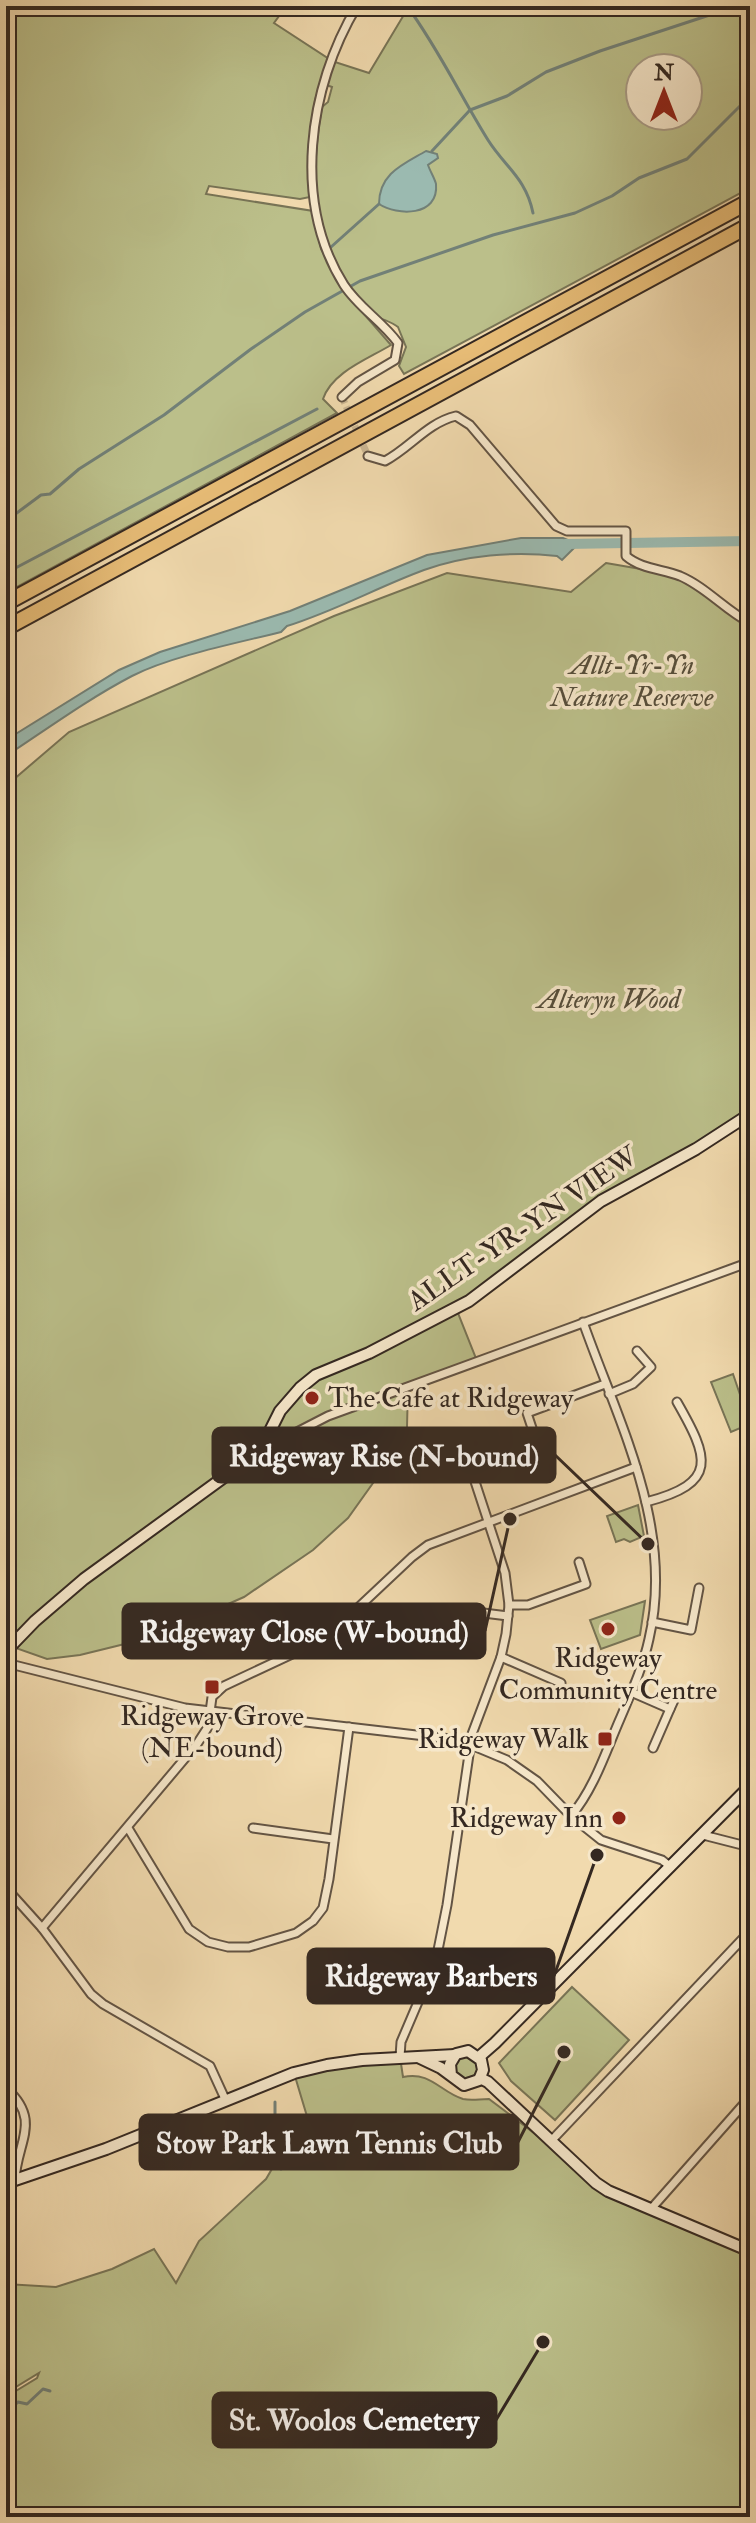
<svg xmlns="http://www.w3.org/2000/svg" width="756" height="2523" font-family="'IM FELL Double Pica',serif">
<style>
.green{fill:#bbbf8a;stroke:#787456;stroke-width:2;fill-rule:evenodd}
.water{fill:#9bbab0;stroke:#728077;stroke-width:2}
.lines{fill:none;stroke-linecap:round;stroke-linejoin:round}
.stream{stroke:#728077;stroke-width:3}
.canal{stroke:#9bbab0;stroke-width:10}
.street-tunnel{stroke:#cbb692;stroke-width:7;stroke-dasharray:7 3.5;stroke-linecap:butt}
.street-casing{stroke:#635444;stroke-width:11}
.secondary-casing{stroke:#342821;stroke-width:14}
.highway-casing{stroke:#342821;stroke-width:18}
.street{stroke:#f6e7ca;stroke-width:7}
.secondary{stroke:#f6e7ca;stroke-width:10}
.highway{stroke:#e8bd77;stroke-width:14}
.poi-dot{fill:#8f2418;stroke:#f6e7ca;stroke-width:3}
.labels{text-anchor:middle;dominant-baseline:central;stroke-width:7;stroke-linejoin:round;paint-order:stroke}
.park-label{font-size:28px;font-style:italic;fill:#564e3b;stroke:#f6e7ca}
.street-label{font-size:28px;fill:#342821;stroke:#f6e7ca}
.poi-label{font-size:28px;fill:#342821;stroke:#f6e7ca}
.leader{fill:none;stroke:#342821;stroke-width:3}
.callout-dot{fill:#342821;stroke:#f6e7ca;stroke-width:3}
.callout{fill:#342821;stroke:#342821;stroke-width:3}
.callout-label{font-size:30px;text-anchor:middle;font-weight:bold;fill:#fff}
</style>
<rect width="100%" height="100%" fill="#f1daae"/>
<filter id="stains"><feTurbulence type="fractalNoise" baseFrequency=".0025" numOctaves="4"/><feColorMatrix values="0 0 0 0 .2 0 0 0 0 .09 0 0 0 0 .02 0 0 0 .5 -.17"/></filter>
<radialGradient id="worn" r=".72"><stop offset=".6" stop-color="#630" stop-opacity="0"/><stop offset="1" stop-color="#630" stop-opacity=".3"/></radialGradient>
<g class="green">
<path d="M6 6H276V13L279 16 274 23 329 59 315 100 310 147V197L300 199 209 186 206 194 313 211 321 249 343 290 391 345C368 359 332 372 323 399L337 413 6 593Z"/>
<path d="M407 6H750V188L404 374 399 366 406 347 398 327C392 322 383 320 376 316 370 311 365 303 359 297 312 245 310 172 322 107L328 102 332 87 326 85 332 61 369 73 408 8ZM640 68H688V116H640Z"/>
<polygon points="606,563 681,576 750,623 750,1114 654,1170 456,1308 477,1361 408,1386 407,1427 393,1455 348,1518 313,1550 244,1597 201,1616 166,1617 153,1637 80,1655 47,1659 10,1646 6,1641 6,786 69,732 334,616 447,573 571,592"/>
<polygon points="733,1374 750,1424 731,1432 711,1382"/>
<polygon points="638,1505 644,1536 630,1542 624,1539 616,1542 607,1516"/>
<polygon points="645,1601 640,1635 601,1649 590,1620"/>
<polygon points="572,1987 629,2040 555,2120 511,2081 499,2063"/>
<circle cx="466" cy="2068" r="12"/>
<path d="M400 2057 403 2077C431 2071 440 2092 463 2099 472 2101 479 2099 489 2099L538 2136 552 2140 594 2181 750 2251V2517H6V2397L37 2378 39 2373 6 2393V2284L56 2287 112 2269 154 2249 176 2283 199 2241 266 2179 286 2145 309 2123 294 2073Z"/>
</g>
<g class="water">
<path d="M426 151 437 154 438 158 428 165C430 171 435 179 436 184 439 217 397 216 379 204 379 173 404 164 426 151Z"/>
<path d="M521 538H563L578 544 562 560 557 556C514 551 466 555 424 570 378 587 335 611 287 626L281 632C237 643 171 656 132 676 88 699 47 729 6 756V740L119 670 160 652 290 611 427 555Z"/>
</g>
<g class="lines">
<g class="stream">
<path d="M407 6C438 48 460 95 488 140 505 167 526 178 533 213"/>
<polyline points="432,151 470,110 507,96 546,72 600,51 737,6"/>
<polyline points="331,247 379,204"/>
<polyline points="6,521 41,495 50,494 79,469 164,415 251,349 305,312 360,281 493,235 575,213 612,196 639,178 687,159 750,96"/>
<polyline points="6,573 317,409"/>
<polyline points="275,2102 275,2123 281,2132 281,2169"/>
<polyline points="6,2412 18,2402 27,2404 43,2389 50,2391"/>
</g>
<polyline class="canal" points="565,544 750,541"/>
<polyline class="street-tunnel" points="342,397 368,456"/>
<g class="street-casing">
<g id="street">
<path d="M342 397 358 382 395 360 398 343C382 321 359 308 344 285 292 202 308 88 357 6"/>
<path d="M368 456 385 461C410 448 427 423 456 416L470 425 556 526 567 531H626V556C641 569 662 569 680 576 706 587 725 610 750 623"/>
<polyline points="609,1394 633,1384 651,1367 637,1351"/>
<polyline points="260,1451 328,1416 750,1262"/>
<polyline points="541,1455 527,1413 605,1384"/>
<path d="M646 1502C719 1483 709 1458 677 1402"/>
<polyline points="509,1605 528,1605 586,1584 579,1562"/>
<polyline points="459,1610 508,1616"/>
<polyline points="652,1622 691,1630 699,1588"/>
<polyline points="501,1657 561,1683"/>
<polyline points="6,1660 14,1665 185,1708 459,1740 507,1760 537,1781 571,1816 601,1840 662,1860 671,1867"/>
<polyline points="631,1692 670,1709 676,1696"/>
<polyline points="653,1748 670,1709"/>
<path d="M571 1816C594 1789 606 1751 620 1719 631 1693 643 1667 649 1639 675 1528 619 1424 583 1322"/>
<polyline points="128,1828 189,1929 208,1942 228,1947 249,1947 296,1933 313,1921 323,1908 329,1879 349,1727"/>
<polyline points="253,1828 333,1839"/>
<polyline points="703,1835 750,1847"/>
<polyline points="6,1888 42,1928 91,1994 103,2004 210,2066 226,2101"/>
<polyline points="42,1928 197,1744 208,1727 212,1697 224,1686 305,1648 345,1620 412,1557 428,1545 636,1467"/>
<polyline points="400,2057 401,2042 436,1960 447,1905 472,1734 501,1657 506,1634 509,1605 505,1573 463,1445 441,1451 430,1447"/>
<path d="M6 2088C43 2121 16 2143 15 2181"/>
<polyline points="552,2140 750,1931"/>
<polyline points="651,2209 750,2097"/>
</g>
</g>
<g class="secondary-casing">
<g id="secondary">
<polyline points="6,1651 35,1621 84,1579 260,1451 280,1411 300,1388 316,1375 369,1353 469,1301 601,1201 696,1149 750,1114"/>
<polyline points="479,2057 495,2043 750,1786"/>
<polyline points="420,2058 441,2068 464,2085 479,2080 483,2070 481,2060 468,2051 456,2054 450,2064 451,2075"/>
<polyline points="480,2078 488,2082 596,2183 608,2191 750,2251"/>
<polyline points="6,2183 106,2149 294,2073 327,2065 362,2060 455,2055"/>
</g>
</g>
<g class="highway-casing">
<g id="highway">
<polyline points="6,603 750,201"/>
<polyline points="6,628 750,225"/>
</g>
</g>
<use href="#street" class="street"/>
<use href="#secondary" class="secondary"/>
<use href="#highway" class="highway"/>
</g>
<g class="poi-dot">
<circle cx="312" cy="1398" r="8"/>
<circle cx="608" cy="1629" r="8"/>
<rect x="204" y="1679" width="16" height="16" rx="4"/>
<rect x="597" y="1731" width="16" height="16" rx="4"/>
<circle cx="619" cy="1818" r="8"/>
</g>
<g class="labels">
<g class="park-label">
<text x="632" y="665">Allt-Yr-Yn<tspan x="632" dy="32">Nature Reserve</tspan></text>
<text x="609" y="999">Alteryn Wood</text>
</g>
<g class="street-label">
<text transform="translate(523 1229) rotate(-34)">ALLT-YR-YN VIEW</text>
</g>
<g class="poi-label">
<text x="328" y="1398" text-anchor="start">The Cafe at Ridgeway</text>
<text x="608" y="1658">Ridgeway<tspan x="608" dy="32">Community Centre</tspan></text>
<text x="212" y="1716">Ridgeway Grove<tspan x="212" dy="32">(NE-bound)</tspan></text>
<text x="589" y="1739" text-anchor="end">Ridgeway Walk</text>
<text x="603" y="1818" text-anchor="end">Ridgeway Inn</text>
</g>
</g>
<path class="leader" d="M648 1544L555 1455M510 1519L485 1631M597 1855L554 1976M564 2052L518 2142M543 2342L496 2420"/>
<g class="callout-dot">
<circle cx="648" cy="1544" r="8"/>
<circle cx="510" cy="1519" r="8"/>
<circle cx="597" cy="1855" r="8"/>
<circle cx="564" cy="2052" r="8"/>
<circle cx="543" cy="2342" r="8"/>
</g>
<g class="callout">
<rect x="213" y="1428" width="342" height="54" rx="8"/>
<rect x="123" y="1604" width="362" height="54" rx="8"/>
<rect x="308" y="1949" width="246" height="54" rx="8"/>
<rect x="140" y="2115" width="378" height="54" rx="8"/>
<rect x="213" y="2393" width="283" height="54" rx="8"/>
</g>
<g class="callout-label">
<text x="384" y="1466">Ridgeway Rise (N-bound)</text>
<text x="304" y="1642">Ridgeway Close (W-bound)</text>
<text x="431" y="1986">Ridgeway Barbers</text>
<text x="329" y="2153">Stow Park Lawn Tennis Club</text>
<text x="354" y="2430">St. Woolos Cemetery</text>
</g>
<rect width="756" height="2523" fill="none" stroke="#f1daae" stroke-width="32"/>
<rect x="8" y="8" width="740" height="2507" fill="none" stroke="#342821" stroke-width="4"/>
<rect x="16" y="16" width="724" height="2491" fill="none" stroke="#342821" stroke-width="2"/>
<g transform="translate(664 92)"><circle r="38" fill="#f6e7ca" stroke="#a89b86" stroke-width="2"/>
<path d="M0-6L14 30L0 20L-14 30Z" fill="#8f2418"/>
<text y="-12" font-size="22" font-weight="bold" text-anchor="middle" fill="#342821">N</text>
</g>
<rect width="100%" height="100%" filter="url(#stains)"/>
<rect width="100%" height="100%" fill="url(#worn)"/>
</svg>
